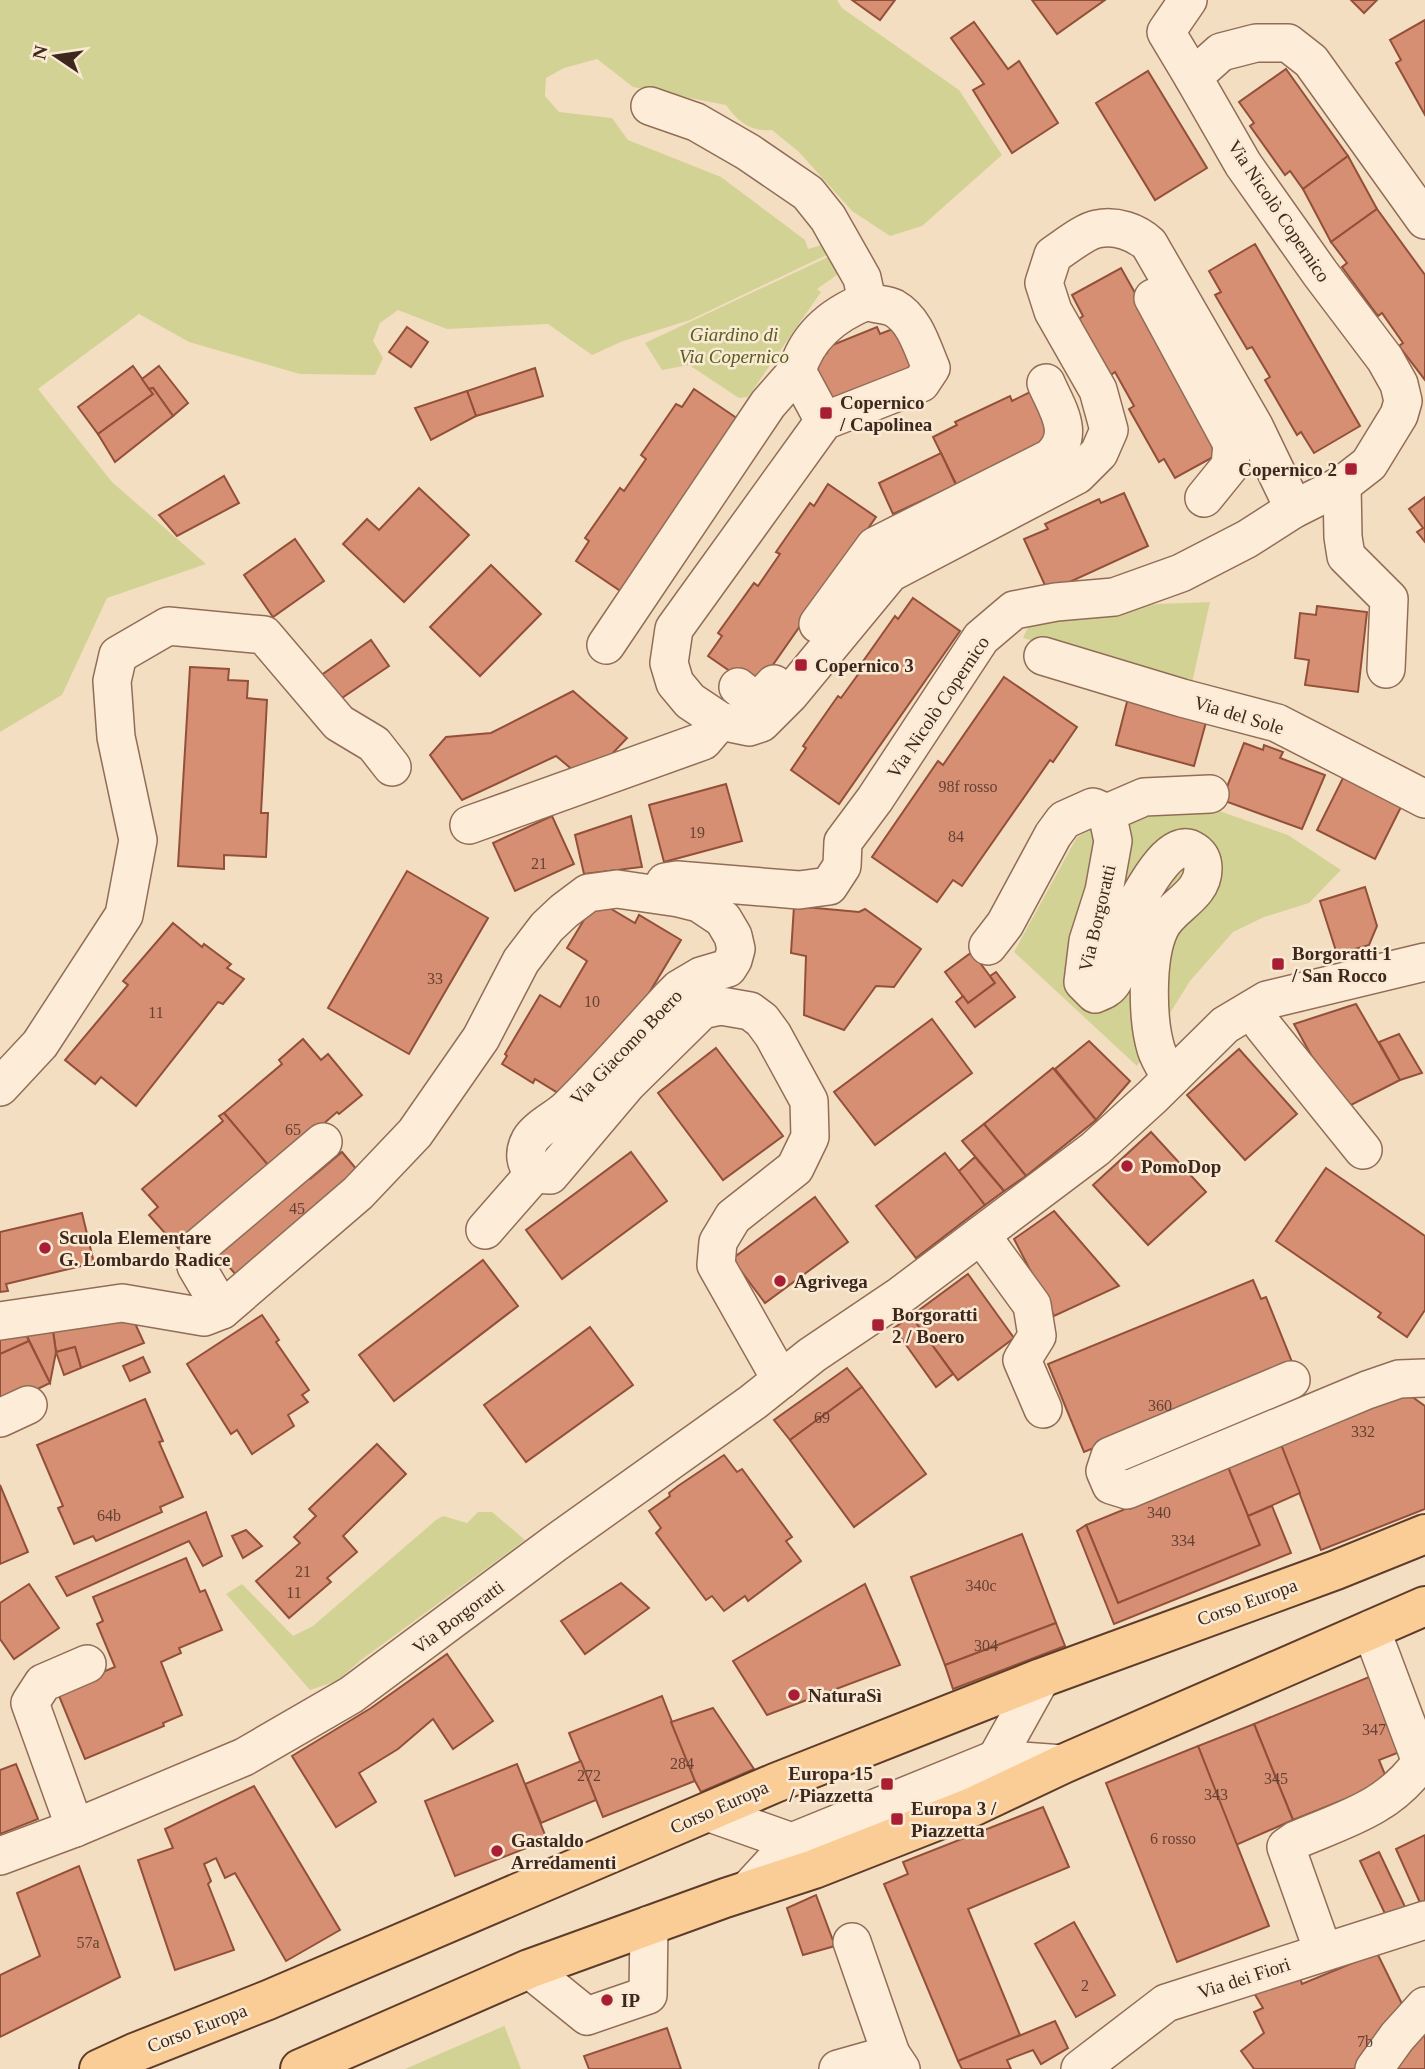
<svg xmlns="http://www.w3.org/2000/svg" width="1425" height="2069" font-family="Georgia,serif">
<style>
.green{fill:#d3d295}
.building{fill:#d78f74;stroke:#935039;stroke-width:2}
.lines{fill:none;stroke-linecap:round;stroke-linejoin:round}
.minor-casing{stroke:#916d57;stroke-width:40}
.major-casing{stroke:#5e3c2b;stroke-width:42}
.minor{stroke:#fdecd7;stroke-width:37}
.major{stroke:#fbcd96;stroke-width:38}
.poi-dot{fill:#a81e33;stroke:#fae9d3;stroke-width:2.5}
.labels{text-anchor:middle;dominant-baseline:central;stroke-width:5;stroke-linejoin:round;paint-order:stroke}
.number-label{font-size:16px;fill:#644233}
.street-label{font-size:19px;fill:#3e281d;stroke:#fae9d3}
.park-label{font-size:19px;font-style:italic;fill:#575e20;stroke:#fae9d3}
.poi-label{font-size:19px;font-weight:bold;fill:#3e281d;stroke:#fae9d3;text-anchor:start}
</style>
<rect width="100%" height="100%" fill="#f4dec2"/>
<g class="green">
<path d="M0 0H837L842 8 959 90 1002 155 922 226 890 236 852 211 799 152 772 130C751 132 738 122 726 105L633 87 597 59 564 68 546 78 545 96 559 112 612 118 628 140 721 177 805 240 808 249 832 242 835 251 690 320 623 341 592 355 548 324 447 329 398 310 380 323 373 341 383 358 375 375 300 374 189 342 139 314 38 389 112 482 206 564 107 598 62 695 0 732Z"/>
<polygon points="843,250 848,267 817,289 821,292 748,397 739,398 689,365 662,370 645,343"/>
<polygon points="1210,602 1192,683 1023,638 1032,619 1158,604"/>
<polygon points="1202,805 1288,835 1341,870 1309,903 1264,917 1233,932 1190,981 1137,1066 1014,952 1077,837 1119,816"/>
<polygon points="478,1512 492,1512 525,1540 361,1660 337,1681 310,1690 226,1594 242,1584 293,1636 313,1626 436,1520 443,1516 467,1523"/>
<polygon points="504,2025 521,2069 405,2069 504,2026"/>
</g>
<g class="building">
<polygon points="852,0 895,0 880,20"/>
<polygon points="1032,0 1105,0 1057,34"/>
<polygon points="1351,0 1377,0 1364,13"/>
<polygon points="1425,20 1425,115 1396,63 1401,60 1390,40"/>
<polygon points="974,22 1008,69 1019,61 1058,123 1012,153 973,90 984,84 951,38"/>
<polygon points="1286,69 1348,156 1303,189 1290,171 1285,175 1250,126 1254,123 1239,102"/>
<polygon points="1148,71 1207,168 1155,200 1096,103"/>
<polygon points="1348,156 1377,209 1331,242 1303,189"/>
<polygon points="1377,209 1425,275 1425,380 1399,346 1403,343 1382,313 1378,316 1342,267 1347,263 1331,242"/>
<polygon points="1255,244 1360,426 1314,453 1301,432 1297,435 1265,380 1270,377 1252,347 1247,349 1215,295 1221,292 1209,271"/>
<polygon points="1121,268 1224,451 1175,478 1164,459 1159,462 1129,409 1134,406 1115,372 1111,375 1079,319 1083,316 1072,295"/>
<polygon points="903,325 922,374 827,412 807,361 827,353 825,348 877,327 880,334"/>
<polygon points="407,327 428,342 411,367 389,352"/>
<polygon points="133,366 153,394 98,434 78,407"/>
<polygon points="159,366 188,403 173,416 153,388 149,389 142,379"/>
<polygon points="535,368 543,396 476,416 467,391"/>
<polygon points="153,388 173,416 115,462 98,434 153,394 149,389"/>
<polygon points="694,389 741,421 622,592 576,561 589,541 585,538 620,488 624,491 646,459 641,455 676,404 682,407"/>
<polygon points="467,391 476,416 431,440 415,408"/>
<polygon points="1032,391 1057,444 959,490 933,437 957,425 955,422 1010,396 1012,401"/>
<polygon points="941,453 956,485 893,514 879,483"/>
<polygon points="224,476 239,503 177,536 159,515"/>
<polygon points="828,484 876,517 756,689 708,656 722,636 718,633 754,583 758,586 780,554 776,552 810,503 814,506"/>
<polygon points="419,488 469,535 404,602 343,544 367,519 379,530"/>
<polygon points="1124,493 1148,546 1048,592 1024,539 1048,529 1045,524 1099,499 1101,503"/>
<polygon points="1425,497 1425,542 1417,532 1423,528 1409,509"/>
<polygon points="295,539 324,581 273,617 244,575"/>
<polygon points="491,565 541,614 480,676 430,627"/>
<polygon points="913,598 960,631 839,804 791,770 806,748 803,746 838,696 841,698 862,669 859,667 895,616 898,619"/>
<polygon points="1317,606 1367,612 1358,692 1305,685 1309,660 1295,658 1300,613 1316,615"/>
<polygon points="371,640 389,666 330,706 313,681"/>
<polygon points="190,667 229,669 228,680 248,681 247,698 267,700 261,813 268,813 266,857 224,855 224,869 178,866"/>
<polygon points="1004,677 1077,727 1053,762 1050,760 962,886 953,880 937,902 872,857 938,761 943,765"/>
<polygon points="573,691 627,738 594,773 574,771 556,756 462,800 430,755 446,737 491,733"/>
<polygon points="1129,694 1208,715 1194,766 1116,745"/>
<polygon points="1244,743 1263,750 1264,745 1283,752 1280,758 1325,775 1302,829 1222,800"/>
<polygon points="1344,776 1402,805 1375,859 1317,830"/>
<polygon points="726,784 742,841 664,862 649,805"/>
<polygon points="552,816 574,864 515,891 493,843"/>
<polygon points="631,816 642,867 584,874 575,835"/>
<polygon points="407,871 488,918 409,1054 328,1008"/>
<polygon points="1365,887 1377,926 1369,945 1337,954 1320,901"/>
<polygon points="596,900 635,923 639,915 681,940 628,1028 606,1052 600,1048 585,1072 579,1069 563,1096 535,1079 533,1083 502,1064 507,1056 505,1054 540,995 560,1007 587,961 567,948"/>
<polygon points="794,906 859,912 865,909 921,949 894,987 876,986 844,1030 804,1015 806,956 791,953"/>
<polygon points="173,923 202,947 204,944 231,964 227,968 244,979 223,1004 218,1002 136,1106 101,1077 95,1084 65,1060 128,985 123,981"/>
<polygon points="972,952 995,983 968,1003 945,972"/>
<polygon points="996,972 1015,997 975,1027 956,1002 963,996 968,1003 995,983 990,976"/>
<polygon points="1356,1004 1400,1080 1349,1106 1311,1055 1294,1024"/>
<polygon points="932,1019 972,1073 875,1145 834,1092"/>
<polygon points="1399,1034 1422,1073 1400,1080 1379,1042"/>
<polygon points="303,1039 321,1060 328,1054 362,1095 339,1114 337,1112 271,1169 224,1113 282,1064 279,1060"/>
<polygon points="1089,1041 1130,1081 1096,1120 1055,1069"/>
<polygon points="716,1048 783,1136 723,1180 658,1093"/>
<polygon points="1239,1049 1297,1114 1245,1160 1187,1095"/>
<polygon points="1053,1068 1096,1120 1026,1176 984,1124"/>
<polygon points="224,1113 274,1172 178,1248 149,1215 158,1207 142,1189 223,1121 219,1116"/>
<polygon points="984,1124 1026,1176 1004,1191 962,1141"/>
<polygon points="1151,1132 1206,1192 1148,1245 1093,1185"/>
<polygon points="342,1152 364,1178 236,1275 213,1248 308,1177 310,1179"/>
<polygon points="631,1152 667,1201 562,1279 526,1230"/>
<polygon points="945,1153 985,1205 916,1258 876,1206"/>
<polygon points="975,1157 1004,1191 985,1205 959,1171"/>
<polygon points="1326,1168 1425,1236 1425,1310 1407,1337 1378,1317 1381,1313 1276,1241"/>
<polygon points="815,1197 848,1242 765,1303 732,1259"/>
<polygon points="1054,1211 1119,1286 1054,1316 1014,1239"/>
<polygon points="82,1213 94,1263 6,1284 8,1291 0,1292 0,1232"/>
<polygon points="483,1260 518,1306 394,1401 359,1355"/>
<polygon points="968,1274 1014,1338 958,1380 911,1316"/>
<polygon points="1253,1280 1261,1299 1266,1297 1294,1367 1084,1452 1048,1364"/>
<polygon points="262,1315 279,1340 276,1342 309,1390 302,1395 308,1402 288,1415 294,1426 252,1454 237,1430 231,1434 187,1364"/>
<polygon points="911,1316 953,1374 936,1387 894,1328"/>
<polygon points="134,1321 144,1343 81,1368 75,1347 56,1352 52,1324"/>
<polygon points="52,1324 56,1352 50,1383 23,1328"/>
<polygon points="590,1327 633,1385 526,1462 484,1405"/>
<polygon points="23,1328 29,1341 0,1354 0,1329"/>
<polygon points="29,1341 50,1383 0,1407 0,1354"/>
<polygon points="75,1347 81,1368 64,1375 56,1352"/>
<polygon points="143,1357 150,1372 130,1381 123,1366"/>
<polygon points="847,1368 862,1387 790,1440 774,1420"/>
<polygon points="862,1387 926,1474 854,1527 790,1440"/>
<polygon points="1408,1394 1425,1406 1425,1509 1321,1550 1280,1442"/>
<polygon points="145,1399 163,1441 159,1442 183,1497 160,1507 162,1512 96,1541 93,1536 74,1544 58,1508 63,1506 37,1445"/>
<polygon points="1280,1442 1300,1493 1248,1516 1228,1467"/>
<polygon points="377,1444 406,1474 343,1536 357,1552 327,1578 331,1582 289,1618 256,1581 300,1543 294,1537 316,1516 309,1509"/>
<polygon points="724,1455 737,1472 742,1469 792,1537 786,1541 801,1561 748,1601 745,1596 724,1611 712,1596 706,1600 656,1533 661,1528 649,1511 670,1496 669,1493 678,1486"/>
<polygon points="1228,1467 1260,1545 1118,1603 1086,1525"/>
<polygon points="0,1485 28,1552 0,1564"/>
<polygon points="1272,1506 1291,1553 1114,1624 1077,1531 1086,1525 1118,1603 1260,1545 1248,1516"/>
<polygon points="206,1512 222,1556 203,1566 189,1541 67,1596 56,1577"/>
<polygon points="246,1530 262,1546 243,1558 232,1536"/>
<polygon points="1022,1534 1056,1623 945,1665 911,1577"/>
<polygon points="186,1558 200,1592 205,1590 222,1630 179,1648 181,1653 161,1662 182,1715 163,1723 164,1726 85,1759 57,1691 115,1667 97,1624 103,1621 93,1597"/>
<polygon points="621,1583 649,1608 585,1654 561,1621"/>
<polygon points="29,1584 59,1628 14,1659 0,1639 0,1603"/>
<polygon points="865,1584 900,1665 767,1715 733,1661"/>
<polygon points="1056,1623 1065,1646 953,1689 945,1665"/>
<polygon points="447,1654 493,1721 453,1749 433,1719 398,1749 359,1773 376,1802 336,1827 292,1756 371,1708"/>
<polygon points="1374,1675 1405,1750 1379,1760 1388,1782 1293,1820 1254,1724"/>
<polygon points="662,1696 695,1781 603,1817 569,1733"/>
<polygon points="713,1708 754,1769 701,1792 695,1781 671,1722"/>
<polygon points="1254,1724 1293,1820 1236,1845 1198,1746"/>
<polygon points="1198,1746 1269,1926 1177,1962 1106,1783"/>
<polygon points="581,1761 596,1800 541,1823 525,1784"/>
<polygon points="16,1764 38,1819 0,1834 0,1770"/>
<polygon points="517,1764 547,1840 455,1876 425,1801"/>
<polygon points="254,1786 340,1930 286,1961 235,1873 225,1878 216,1858 204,1864 211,1881 208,1884 234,1950 175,1970 138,1860 173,1848 165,1829"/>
<polygon points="1043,1807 1069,1867 968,1909 1020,2035 958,2061 884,1884 908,1874 903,1862"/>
<polygon points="1425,1835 1425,1905 1422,1907 1396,1849"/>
<polygon points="1379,1852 1407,1911 1388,1920 1360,1861"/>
<polygon points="79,1866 120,1977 0,2037 0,1975 40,1956 17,1893"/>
<polygon points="816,1895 835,1946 803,1955 787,1908"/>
<polygon points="1074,1922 1115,1995 1076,2017 1035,1944"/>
<polygon points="1377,1953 1406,2012 1362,2069 1254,2069 1241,2051 1264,2033 1254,2012 1263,2008 1254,1993 1300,1978 1302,1984"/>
<polygon points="1055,2021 1068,2048 1041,2064 1033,2050 1007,2060 1011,2069 962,2069 958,2061"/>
<polygon points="667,2028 681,2069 589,2069 584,2056"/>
<polygon points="1425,2028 1425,2069 1392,2069"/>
</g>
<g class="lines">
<g class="minor-casing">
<g id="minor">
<polyline points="1188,0 1166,32 1193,77"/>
<path d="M650 106 696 122 748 152 808 193 828 218 862 278 867 301C834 314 807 336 797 371"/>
<polyline points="1153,298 1232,444 1230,466 1204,498"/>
<path d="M867 301C876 305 886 304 894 308 915 320 922 347 931 368L921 383 824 421 674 629 669 663 675 683 690 701 720 721 749 727 761 723 790 694 890 573 1077 475 1099 453 1109 430 1098 390 1053 311 1044 283 1053 255C1064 248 1085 231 1097 229 1116 225 1136 232 1149 244L1254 426 1294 509"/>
<polyline points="1342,485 1343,537 1346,556 1389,599 1386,669"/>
<path d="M818 624 875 546 1050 458C1077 435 1057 409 1046 383"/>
<polyline points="606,645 768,404 797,371 824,421"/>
<polyline points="1043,656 1182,698 1277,723 1425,799"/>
<polyline points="738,687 754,700 761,698 774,684"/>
<polyline points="1107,813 1144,797 1210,794"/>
<polyline points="469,825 703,741 720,721"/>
<polyline points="665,882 677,880 799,890 829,886 842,866 843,842 875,799 981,638 1014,610 1056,602 1114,597 1181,573 1247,539 1294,509 1342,485 1369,464 1399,415 1403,401 1399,384 1385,359 1320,273 1243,164 1193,77 1221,52 1256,43 1288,43 1311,61 1425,220"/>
<path d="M988 946 1005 924 1053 835 1064 820 1093 807 1107 813 1113 841 1104 891 1088 941 1083 982 1095 994C1102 991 1108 989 1112 983 1120 972 1117 953 1121 941 1124 928 1130 913 1137 901 1146 885 1173 835 1194 851 1200 855 1203 861 1203 869 1203 896 1170 906 1160 928 1146 957 1147 1019 1156 1049 1159 1059 1166 1069 1171 1078"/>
<polyline points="1263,1026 1363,1150"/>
<polyline points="0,1087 40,1044 124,915 138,840 116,737 112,681 118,655 168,626 264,635 339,723 374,744 392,767"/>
<polyline points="485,1230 534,1174"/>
<polyline points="981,1235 1032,1305 1037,1336 1022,1360 1043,1409"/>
<polyline points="222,1310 196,1266 199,1247 323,1142"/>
<path d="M0 1321 122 1303 204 1317 222 1310 358 1193 415 1133 481 1038 521 961 547 927 564 911 588 893 617 889 679 898 699 903 723 919 733 936 736 949 733 960 728 968 701 976 679 989 670 998C636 1035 603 1074 567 1109 556 1119 537 1128 530 1140 523 1153 525 1164 534 1174L550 1175 627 1084 702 1010 721 1006 750 1011 762 1020 773 1035 809 1101 810 1137 795 1168 733 1217 718 1242 716 1265 781 1380"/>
<polyline points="1291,1380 1110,1456 1105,1471 1111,1485 1127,1490 1367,1390 1399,1379 1425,1378"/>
<polyline points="0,1418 28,1405"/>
<polyline points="996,1759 1041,1678"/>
<polyline points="710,1813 792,1842"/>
<polyline points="75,1828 30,1703 43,1683 87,1664"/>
<polyline points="0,1856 75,1828 244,1757 351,1695 554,1544 753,1402 812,1355 901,1295 1095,1149 1152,1097 1225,1025 1267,1000 1425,962"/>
<polyline points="747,1891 792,1842 996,1759 1063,1764"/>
<polyline points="852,1942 891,2054 901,2069"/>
<path d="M1325 1951 1318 1937 1286 1847 1296 1840C1345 1819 1389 1808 1421 1762L1371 1629"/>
<polyline points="529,1969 587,2016 648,1995 649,1925"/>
<polyline points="838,2069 891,2054"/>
<polyline points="1080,2069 1166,2003 1425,1920"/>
<polyline points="1374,2069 1397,2037 1425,2006"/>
</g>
</g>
<g class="major-casing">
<g id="major">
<polyline points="99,2069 134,2053 268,2000 775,1783 1041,1678 1336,1570 1425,1534"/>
<polyline points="300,2069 529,1969 725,1898 814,1869 972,1807 1063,1764 1425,1606"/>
</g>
</g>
<use href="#minor" class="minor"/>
<use href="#major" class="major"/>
</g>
<g class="poi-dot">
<rect x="819" y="406" width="14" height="14" rx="3.5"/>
<rect x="1344" y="462" width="14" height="14" rx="3.5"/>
<rect x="794" y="658" width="14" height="14" rx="3.5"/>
<rect x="1271" y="957" width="14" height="14" rx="3.5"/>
<circle cx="1127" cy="1166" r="7"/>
<circle cx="45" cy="1248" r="7"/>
<circle cx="780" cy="1281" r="7"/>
<rect x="871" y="1318" width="14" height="14" rx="3.5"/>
<circle cx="794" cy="1695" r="7"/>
<rect x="880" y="1777" width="14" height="14" rx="3.5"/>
<rect x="890" y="1812" width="14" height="14" rx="3.5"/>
<circle cx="497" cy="1851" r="7"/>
<circle cx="607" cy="2000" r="7"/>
</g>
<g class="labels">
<g class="number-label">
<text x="968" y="786">98f rosso</text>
<text x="697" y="832">19</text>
<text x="956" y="836">84</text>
<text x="539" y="863">21</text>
<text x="435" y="978">33</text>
<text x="592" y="1001">10</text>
<text x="156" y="1012">11</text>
<text x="293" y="1129">65</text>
<text x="297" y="1208">45</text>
<text x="1160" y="1405">360</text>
<text x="822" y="1417">69</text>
<text x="1363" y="1431">332</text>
<text x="1159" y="1512">340</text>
<text x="109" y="1515">64b</text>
<text x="1183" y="1540">334</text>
<text x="303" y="1571">21</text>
<text x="981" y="1585">340c</text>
<text x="294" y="1592">11</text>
<text x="986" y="1645">304</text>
<text x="1374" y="1729">347</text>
<text x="682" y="1763">284</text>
<text x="589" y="1775">272</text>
<text x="1276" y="1778">345</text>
<text x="1216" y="1794">343</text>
<text x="1173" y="1838">6 rosso</text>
<text x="88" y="1942">57a</text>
<text x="1085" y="1985">2</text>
<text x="1365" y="2041">7b</text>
</g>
<g class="street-label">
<text transform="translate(1279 211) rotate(56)">Via Nicolò Copernico</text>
<text transform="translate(938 707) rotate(-56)">Via Nicolò Copernico</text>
<text transform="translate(1239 715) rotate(17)">Via del Sole</text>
<text transform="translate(1097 918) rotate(-77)">Via Borgoratti</text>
<text transform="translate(626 1047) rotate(-46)">Via Giacomo Boero</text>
<text transform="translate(1247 1602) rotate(-20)">Corso Europa</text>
<text transform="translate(458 1617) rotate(-37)">Via Borgoratti</text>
<text transform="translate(719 1807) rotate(-24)">Corso Europa</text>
<text transform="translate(1244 1978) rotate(-18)">Via dei Fiori</text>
<text transform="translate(197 2028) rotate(-21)">Corso Europa</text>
</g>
<g class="park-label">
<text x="734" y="334">Giardino di<tspan x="734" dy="22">Via Copernico</tspan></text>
</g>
<g class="poi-label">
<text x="840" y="402">Copernico<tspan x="840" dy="22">/ Capolinea</tspan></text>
<text x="1337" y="469" text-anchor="end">Copernico 2</text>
<text x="815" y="665">Copernico 3</text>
<text x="1292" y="953">Borgoratti 1<tspan x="1292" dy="22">/ San Rocco</tspan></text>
<text x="1141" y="1166">PomoDop</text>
<text x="59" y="1237">Scuola Elementare<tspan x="59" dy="22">G. Lombardo Radice</tspan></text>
<text x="794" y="1281">Agrivega</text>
<text x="892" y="1314">Borgoratti<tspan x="892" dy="22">2 / Boero</tspan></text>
<text x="808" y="1695">NaturaSì</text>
<text x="873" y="1773" text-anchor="end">Europa 15<tspan x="873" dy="22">/ Piazzetta</tspan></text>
<text x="911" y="1808">Europa 3 /<tspan x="911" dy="22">Piazzetta</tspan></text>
<text x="511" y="1840">Gastaldo<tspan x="511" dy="22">Arredamenti</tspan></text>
<text x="621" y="2000">IP</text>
</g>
</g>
<g transform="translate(56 56) rotate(283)" stroke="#fae9d3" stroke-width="5" paint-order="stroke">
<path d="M0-5L12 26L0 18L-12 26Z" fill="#3e281d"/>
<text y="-10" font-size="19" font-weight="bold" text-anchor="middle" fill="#3e281d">N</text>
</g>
</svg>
